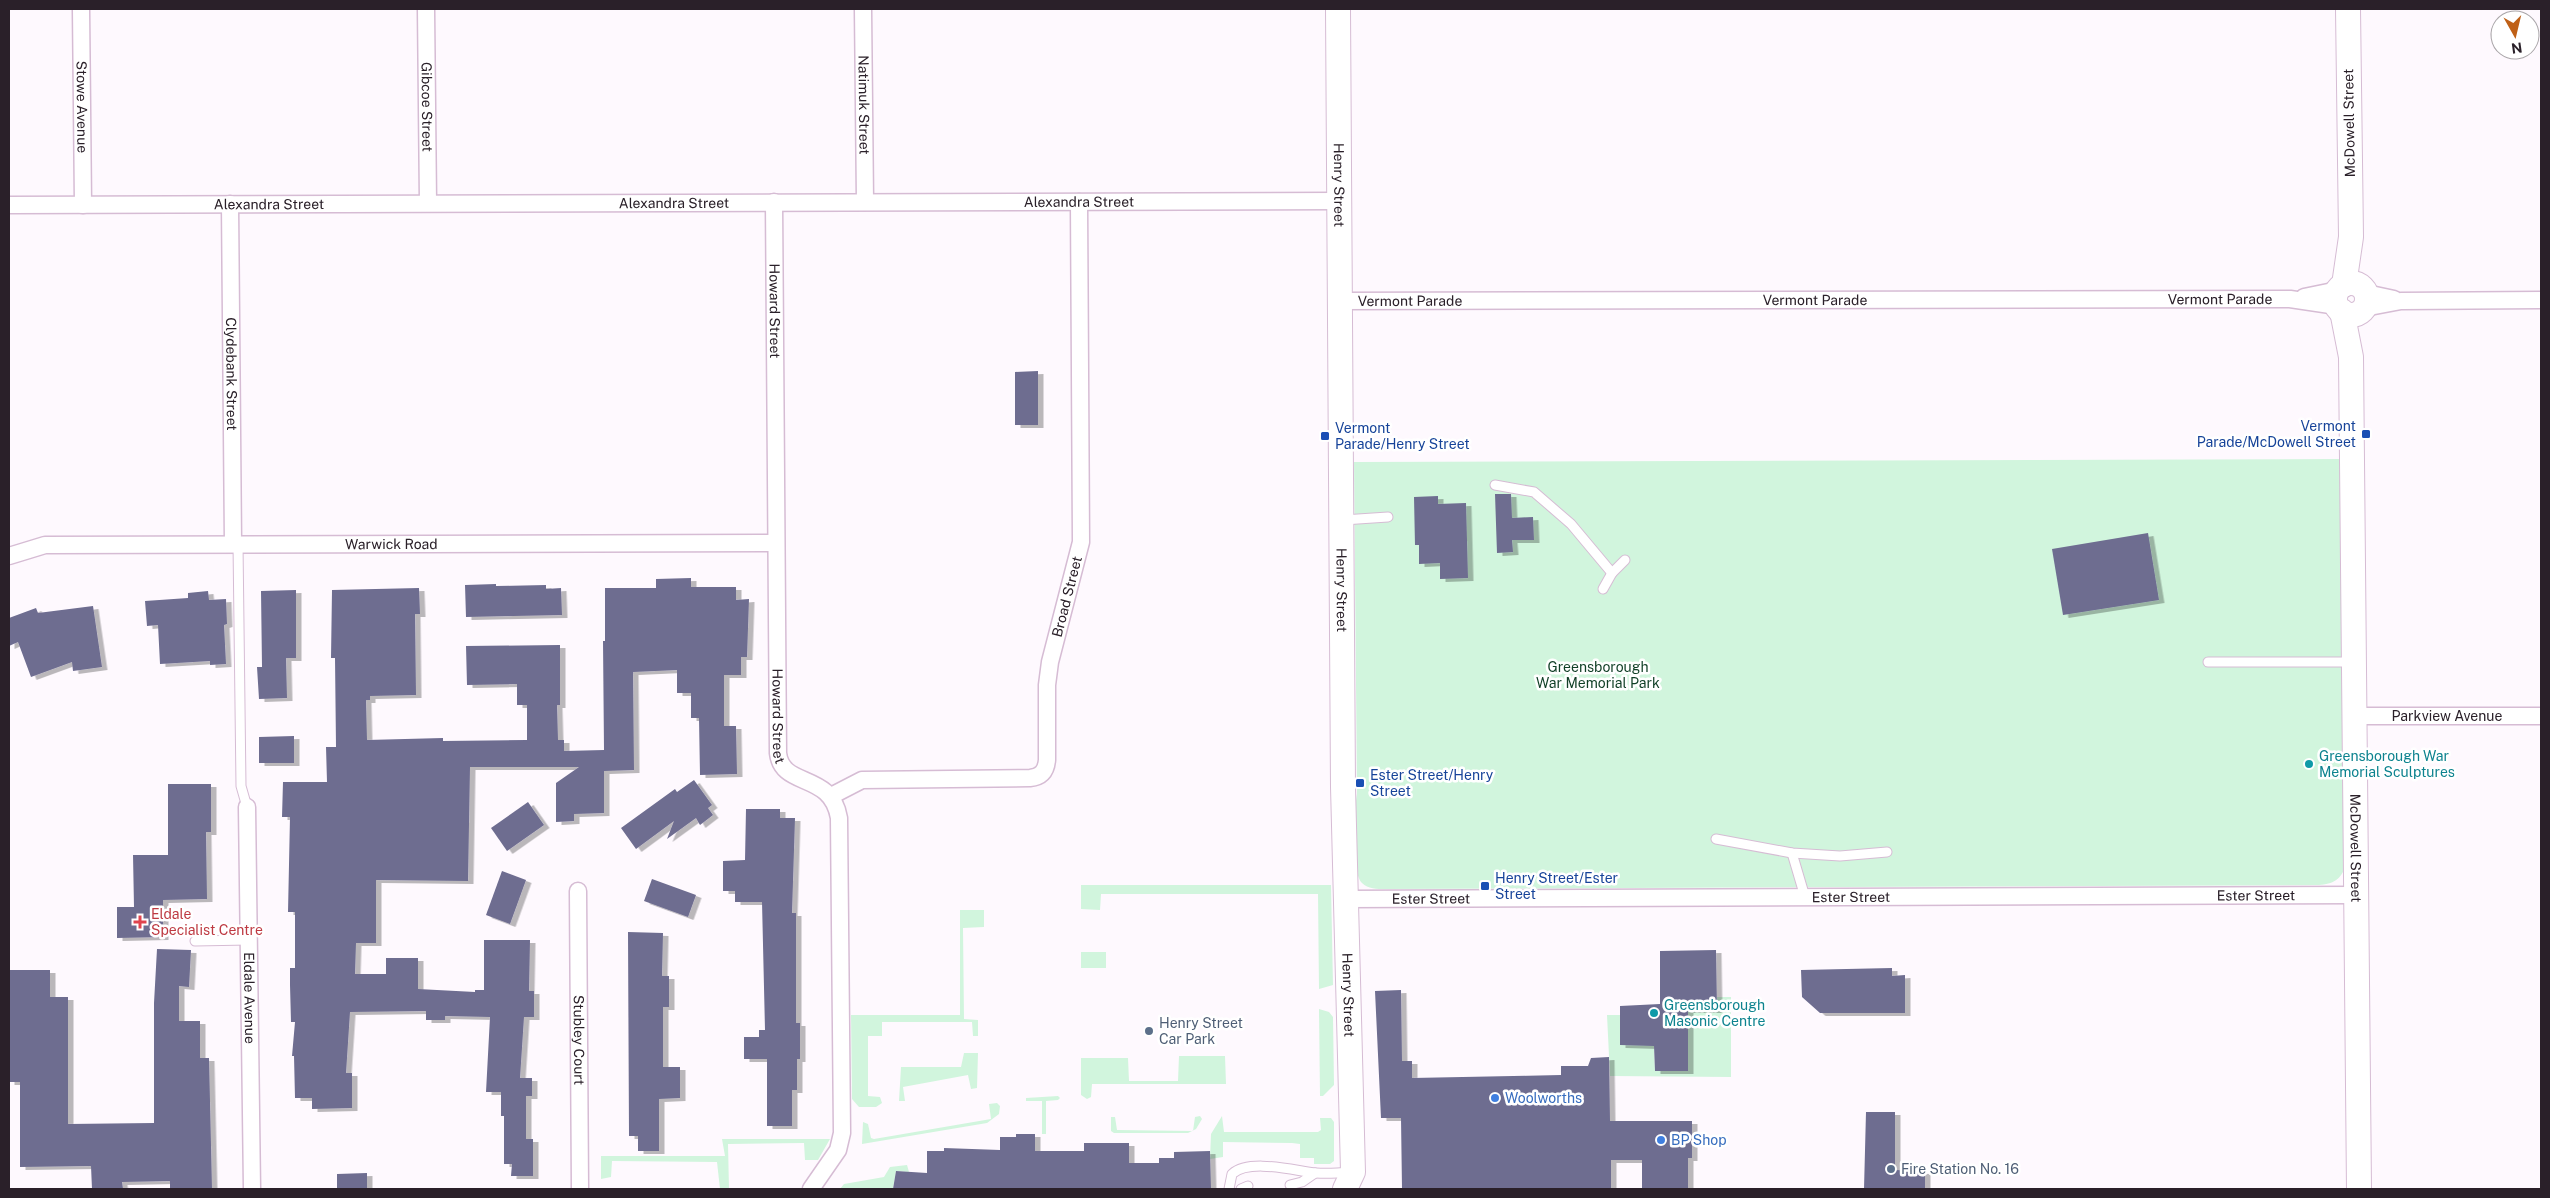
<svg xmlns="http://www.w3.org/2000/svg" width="2550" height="1198" font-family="'Public Sans',sans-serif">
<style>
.green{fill:#d1f5dd}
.building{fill:#6e6d90;filter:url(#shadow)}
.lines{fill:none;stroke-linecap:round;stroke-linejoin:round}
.lane-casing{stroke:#d6bcd4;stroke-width:11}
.street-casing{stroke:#d6bcd4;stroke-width:19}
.secondary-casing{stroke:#d6bcd4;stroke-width:26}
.lane{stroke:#fff;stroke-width:9}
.street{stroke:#fff;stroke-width:16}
.secondary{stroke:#fff;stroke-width:24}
.transit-dot{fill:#1a4fb4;stroke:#fff;stroke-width:2}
.culture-dot{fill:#0f9aa8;stroke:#fff;stroke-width:2}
.health-dot{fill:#e0444e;stroke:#fff;stroke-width:2}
.service-dot{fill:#5c6f8a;stroke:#fff;stroke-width:2}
.shop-dot{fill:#3f7fe0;stroke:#fff;stroke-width:2}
.labels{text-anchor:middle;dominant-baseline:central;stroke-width:5;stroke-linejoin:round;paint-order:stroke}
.street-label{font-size:14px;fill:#2a2029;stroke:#fff}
.transit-label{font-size:14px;fill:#164399;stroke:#fff;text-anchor:start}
.park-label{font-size:14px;fill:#103f26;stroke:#fff}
.culture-label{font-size:14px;fill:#0d838f;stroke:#fff;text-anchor:start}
.health-label{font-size:14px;fill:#be3a42;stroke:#fff;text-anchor:start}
.service-label{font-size:14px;fill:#4e5e75;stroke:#fff;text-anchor:start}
.shop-label{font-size:14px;fill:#366cbe;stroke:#fff;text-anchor:start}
</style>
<defs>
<filter id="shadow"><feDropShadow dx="5.5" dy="3" stdDeviation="0" flood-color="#0004"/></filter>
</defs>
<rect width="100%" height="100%" fill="#fef9fe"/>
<g class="green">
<path d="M2343 459 2346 865C2341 880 2333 884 2319 885L1385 889C1377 889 1368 889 1362 883 1351 873 1354 809 1357 794L1354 462Z"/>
<polygon points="1081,885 1331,885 1333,985 1319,989 1318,894 1101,894 1100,910 1081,909"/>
<polygon points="960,910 984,910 984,927 963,928 964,1019 978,1020 978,1036 973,1036 972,1022 882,1022 882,1036 868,1036 868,1096 880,1097 882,1103 876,1107 859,1107 852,1099 851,1015 960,1015"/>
<rect x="1081" y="952" width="25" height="16"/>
<polygon points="1717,997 1731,997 1731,1077 1610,1076 1607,1015 1620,1015 1654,1046 1655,1071 1687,1071 1688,1010 1717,1009"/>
<polygon points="1319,1009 1329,1012 1333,1017 1334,1085 1323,1096 1320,1096"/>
<polygon points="964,1053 978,1053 977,1088 971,1089 968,1075 903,1087 905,1101 899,1101 901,1067 961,1067"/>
<polygon points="1179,1056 1225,1056 1226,1084 1092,1084 1091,1097 1087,1099 1081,1095 1081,1058 1128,1058 1129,1081 1178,1081"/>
<polygon points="1058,1096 1060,1098 1058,1100 1046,1101 1046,1134 1042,1134 1042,1101 1026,1101 1026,1098"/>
<polygon points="997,1103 1000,1106 999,1114 987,1123 862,1144 863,1122 868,1124 871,1138 874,1139 991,1119 989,1104"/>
<polygon points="1200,1116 1202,1119 1196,1129 1188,1133 1114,1133 1111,1131 1111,1117 1115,1117 1117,1130 1193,1131 1195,1117"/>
<polygon points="1222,1116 1224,1132 1318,1132 1321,1130 1320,1118 1331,1118 1334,1122 1334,1161 1330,1164 1314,1164 1314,1158 1300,1158 1300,1144 1292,1143 1223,1142 1223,1157 1210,1159 1211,1134"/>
<polygon points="722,1139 830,1139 818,1160 805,1160 804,1143 728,1144 729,1189 720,1189 717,1162 612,1161 611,1177 601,1179 601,1156 725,1156"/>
<polygon points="907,1165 909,1172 896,1171 893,1189 840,1189 844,1184 884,1177 890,1167"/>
</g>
<g class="building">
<polygon points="1038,371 1038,425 1015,425 1015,372"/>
<polygon points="1495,494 1511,494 1512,518 1533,517 1534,540 1512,540 1513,552 1497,553"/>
<polygon points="1438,496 1438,504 1466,503 1468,578 1440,579 1440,563 1419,564 1419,545 1415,545 1414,497"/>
<polygon points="2148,533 2159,600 2063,615 2052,549"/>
<polygon points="691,578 691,587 736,587 736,600 749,599 747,657 741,657 741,675 724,675 724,726 736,726 737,774 700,775 699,718 691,718 691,693 677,693 677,670 633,672 634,770 604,771 604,813 574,814 574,821 556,822 556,783 579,767 470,767 468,881 376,880 376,943 356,943 355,974 386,974 386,958 418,958 418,989 475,992 475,990 484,990 484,940 530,940 529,991 534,991 534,1017 524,1017 520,1078 532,1078 532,1096 526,1096 526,1139 533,1139 533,1176 511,1176 512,1164 504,1164 504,1116 501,1116 501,1092 486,1092 490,1017 445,1016 445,1020 426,1020 426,1011 350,1012 346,1073 352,1073 352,1108 312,1109 312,1098 295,1098 294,1056 292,1056 295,1022 291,1022 290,985 290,968 295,968 295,912 288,912 290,817 282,817 283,782 327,782 326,747 336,747 335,658 331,658 332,590 419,588 420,614 415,614 416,695 370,696 370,700 366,700 367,740 443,738 443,741 527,740 527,705 517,705 517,684 467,685 466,646 560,645 560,705 557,705 558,740 564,740 564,751 604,750 603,641 605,641 605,588 656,588 656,579"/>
<polygon points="496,584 496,586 546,585 546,589 561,588 562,615 466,617 465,585"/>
<polygon points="296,590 296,658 286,658 287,698 259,699 257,667 262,667 261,591"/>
<polygon points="208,591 209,600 226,599 227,624 224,625 226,664 210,665 210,661 160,664 158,625 147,626 145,601 188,598 188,593"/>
<polygon points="93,606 102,667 73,671 72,662 31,677 18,642 9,646 9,618 36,608 38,613"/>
<polygon points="294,736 294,763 259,763 259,737"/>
<polygon points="694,780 712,805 708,808 713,815 700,825 696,818 667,839 674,821 636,849 621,828 675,789 677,792"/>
<polygon points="168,784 211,784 211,832 206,832 207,899 163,900 163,937 117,938 117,907 134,907 133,855 168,855"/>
<polygon points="528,802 544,825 507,851 491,828"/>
<polygon points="746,809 780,809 780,818 795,818 792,913 796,913 796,1023 800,1023 800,1059 797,1059 797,1090 792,1090 792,1126 767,1126 767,1059 744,1059 744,1037 759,1037 759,1030 765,1030 762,902 735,902 735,891 723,891 723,861 745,860"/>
<polygon points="502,871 526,880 510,924 486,915"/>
<polygon points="652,879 696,895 688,917 644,901"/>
<polygon points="628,932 663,933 662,976 669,976 669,1007 663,1007 663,1067 680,1067 680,1098 659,1099 659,1151 638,1151 638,1136 629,1136"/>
<polygon points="157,949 191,950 189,987 179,986 179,1021 200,1021 200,1058 209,1058 212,1189 170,1189 170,1181 122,1182 123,1189 92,1189 91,1166 20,1167 20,1082 9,1082 9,970 50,970 50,997 68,997 68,1124 154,1123 154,1003"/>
<polygon points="1716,950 1717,1010 1688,1010 1688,1071 1655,1071 1654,1046 1620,1045 1620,1006 1660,1004 1660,951"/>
<polygon points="1892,968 1892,976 1905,975 1905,1013 1820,1013 1802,997 1801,970"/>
<polygon points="1401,990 1402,1061 1412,1061 1412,1078 1561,1075 1561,1066 1588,1066 1591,1058 1609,1057 1610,1121 1692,1121 1692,1158 1688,1158 1688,1189 1642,1189 1642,1160 1611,1160 1611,1189 1402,1189 1401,1118 1381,1118 1375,991"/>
<polygon points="1866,1112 1895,1112 1895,1170 1925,1171 1925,1189 1864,1189"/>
<polygon points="1016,1134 1035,1134 1035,1151 1084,1151 1084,1143 1129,1143 1129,1163 1159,1163 1159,1158 1174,1158 1174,1152 1210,1151 1211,1189 893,1189 896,1171 927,1173 927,1151 944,1151 944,1148 1000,1150 1000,1137 1016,1137"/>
<polygon points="367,1173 367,1189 337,1189 337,1174"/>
</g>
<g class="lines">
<g class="lane-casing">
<g id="lane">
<polyline points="1495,485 1534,492 1571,524 1612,573"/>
<polyline points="1343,520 1388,517"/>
<polyline points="238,544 241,786 247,807"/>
<polyline points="1603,589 1612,573 1625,560"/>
<polyline points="2208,662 2352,662"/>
<polyline points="1716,839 1792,853 1840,856 1887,852"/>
<polyline points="1792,853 1805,897"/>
<polyline points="195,941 249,940"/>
<polyline points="1290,1185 1302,1182 1315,1173"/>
<path d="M1229 1189 1232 1174C1250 1158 1295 1171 1316 1173 1328 1174 1340 1173 1351 1172"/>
<polyline points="1241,1189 1248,1186"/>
</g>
</g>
<g class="street-casing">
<g id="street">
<path id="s1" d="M81 9 83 205"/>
<path id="s2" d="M426 9 428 203"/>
<path id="s3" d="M863 9 865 202"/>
<path id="s4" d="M774 202 778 753C782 789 831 771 839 818L842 1133 838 1150 811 1189"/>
<path id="s5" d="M230 204 233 544"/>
<path id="s6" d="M9 205 1339 201"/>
<polyline points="2366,293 2394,299"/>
<polyline points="2304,297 2338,290"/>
<path id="s7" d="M1339 301 2290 299 2337 306"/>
<polyline points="2364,308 2401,301 2541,300"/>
<path id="s8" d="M9 556 45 545 775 543"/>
<path id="s9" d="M2355 716H2541"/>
<path id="s10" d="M831 796 862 780 1030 778C1041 777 1046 771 1047 760V685L1050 662 1081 542 1079 202"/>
<path id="s11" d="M247 807 252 1189"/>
<path id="s12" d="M578 891 580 1189"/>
<path id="s13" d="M1346 899 2356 895"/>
</g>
</g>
<g class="secondary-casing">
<g id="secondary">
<path id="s14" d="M1338 9 1343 787 1353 1172 1345 1189"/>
<circle cx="2351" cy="299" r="16"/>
<polyline points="2344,285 2351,237 2348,9"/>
<path id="s15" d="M2342 311 2351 357 2359 1189"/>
</g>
</g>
<use href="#lane" class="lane"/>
<use href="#street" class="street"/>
<use href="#secondary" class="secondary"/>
</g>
<g class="transit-dot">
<rect x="2361" y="429" width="10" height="10" rx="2.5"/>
<rect x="1320" y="431" width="10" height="10" rx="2.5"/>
<rect x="1355" y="778" width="10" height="10" rx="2.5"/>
<rect x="1480" y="881" width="10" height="10" rx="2.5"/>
</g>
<g class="culture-dot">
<circle cx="2309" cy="764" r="5"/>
<circle cx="1654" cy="1013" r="5"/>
</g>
<path class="health-dot" d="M137.5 914.5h5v5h5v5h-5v5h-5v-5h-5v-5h5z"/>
<g class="service-dot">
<circle cx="1149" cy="1031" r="5"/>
<circle cx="1891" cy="1169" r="5"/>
</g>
<g class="shop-dot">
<circle cx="1495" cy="1098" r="5"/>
<circle cx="1661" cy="1140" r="5"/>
</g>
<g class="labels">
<g class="street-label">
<text stroke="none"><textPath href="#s3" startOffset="96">Natimuk Street</textPath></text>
<text stroke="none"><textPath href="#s2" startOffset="98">Gibcoe Street</textPath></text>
<text stroke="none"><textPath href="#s1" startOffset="98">Stowe Avenue</textPath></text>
<text transform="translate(2349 123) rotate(-91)">McDowell Street</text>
<text stroke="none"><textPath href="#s14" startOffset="176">Henry Street</textPath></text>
<text stroke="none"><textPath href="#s6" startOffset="1070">Alexandra Street</textPath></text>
<text stroke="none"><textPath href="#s6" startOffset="665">Alexandra Street</textPath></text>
<text stroke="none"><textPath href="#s6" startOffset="260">Alexandra Street</textPath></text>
<text stroke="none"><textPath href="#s7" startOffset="881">Vermont Parade</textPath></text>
<text stroke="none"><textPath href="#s7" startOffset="476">Vermont Parade</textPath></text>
<text stroke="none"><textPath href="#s7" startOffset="71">Vermont Parade</textPath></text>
<text stroke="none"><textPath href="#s4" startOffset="109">Howard Street</textPath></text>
<text stroke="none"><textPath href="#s5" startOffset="170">Clydebank Street</textPath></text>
<text stroke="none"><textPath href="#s8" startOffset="384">Warwick Road</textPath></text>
<text stroke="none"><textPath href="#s14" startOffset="581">Henry Street</textPath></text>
<text stroke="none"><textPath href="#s10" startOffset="396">Broad Street</textPath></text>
<text stroke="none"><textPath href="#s4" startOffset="514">Howard Street</textPath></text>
<text stroke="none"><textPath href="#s9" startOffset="92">Parkview Avenue</textPath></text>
<text stroke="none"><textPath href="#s15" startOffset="538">McDowell Street</textPath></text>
<text stroke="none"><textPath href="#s13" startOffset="910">Ester Street</textPath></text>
<text stroke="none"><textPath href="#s13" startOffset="505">Ester Street</textPath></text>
<text stroke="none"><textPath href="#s13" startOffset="85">Ester Street</textPath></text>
<text stroke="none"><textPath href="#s14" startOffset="986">Henry Street</textPath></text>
<text stroke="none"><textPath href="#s11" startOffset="191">Eldale Avenue</textPath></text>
<text stroke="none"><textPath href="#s12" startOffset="149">Stubley Court</textPath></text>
</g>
<g class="transit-label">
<text x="2356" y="426" text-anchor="end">Vermont<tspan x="2356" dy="16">Parade/McDowell Street</tspan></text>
<text x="1335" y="428">Vermont<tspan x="1335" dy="16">Parade/Henry Street</tspan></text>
<text x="1370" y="775">Ester Street/Henry<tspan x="1370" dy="16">Street</tspan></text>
<text x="1495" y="878">Henry Street/Ester<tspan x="1495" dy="16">Street</tspan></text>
</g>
<g class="park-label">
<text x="1598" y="667">Greensborough<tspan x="1598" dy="16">War Memorial Park</tspan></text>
</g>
<g class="culture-label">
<text x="2319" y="756">Greensborough War<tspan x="2319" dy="16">Memorial Sculptures</tspan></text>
<text x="1664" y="1005">Greensborough<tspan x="1664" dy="16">Masonic Centre</tspan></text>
</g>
<g class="health-label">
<text x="151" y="914">Eldale<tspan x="151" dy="16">Specialist Centre</tspan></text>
</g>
<g class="service-label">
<text x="1159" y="1023">Henry Street<tspan x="1159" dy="16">Car Park</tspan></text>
<text x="1901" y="1169">Fire Station No. 16</text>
</g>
<g class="shop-label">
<text x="1505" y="1098">Woolworths</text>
<text x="1671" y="1140">BP Shop</text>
</g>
</g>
<rect width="2550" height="1198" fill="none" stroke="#2a2029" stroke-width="20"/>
<g transform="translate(2515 35) rotate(172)"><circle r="24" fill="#ffffff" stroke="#aaa6a9"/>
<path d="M0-4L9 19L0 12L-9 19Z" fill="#bf6017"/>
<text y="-8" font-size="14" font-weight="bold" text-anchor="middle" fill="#2a2029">N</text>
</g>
</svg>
